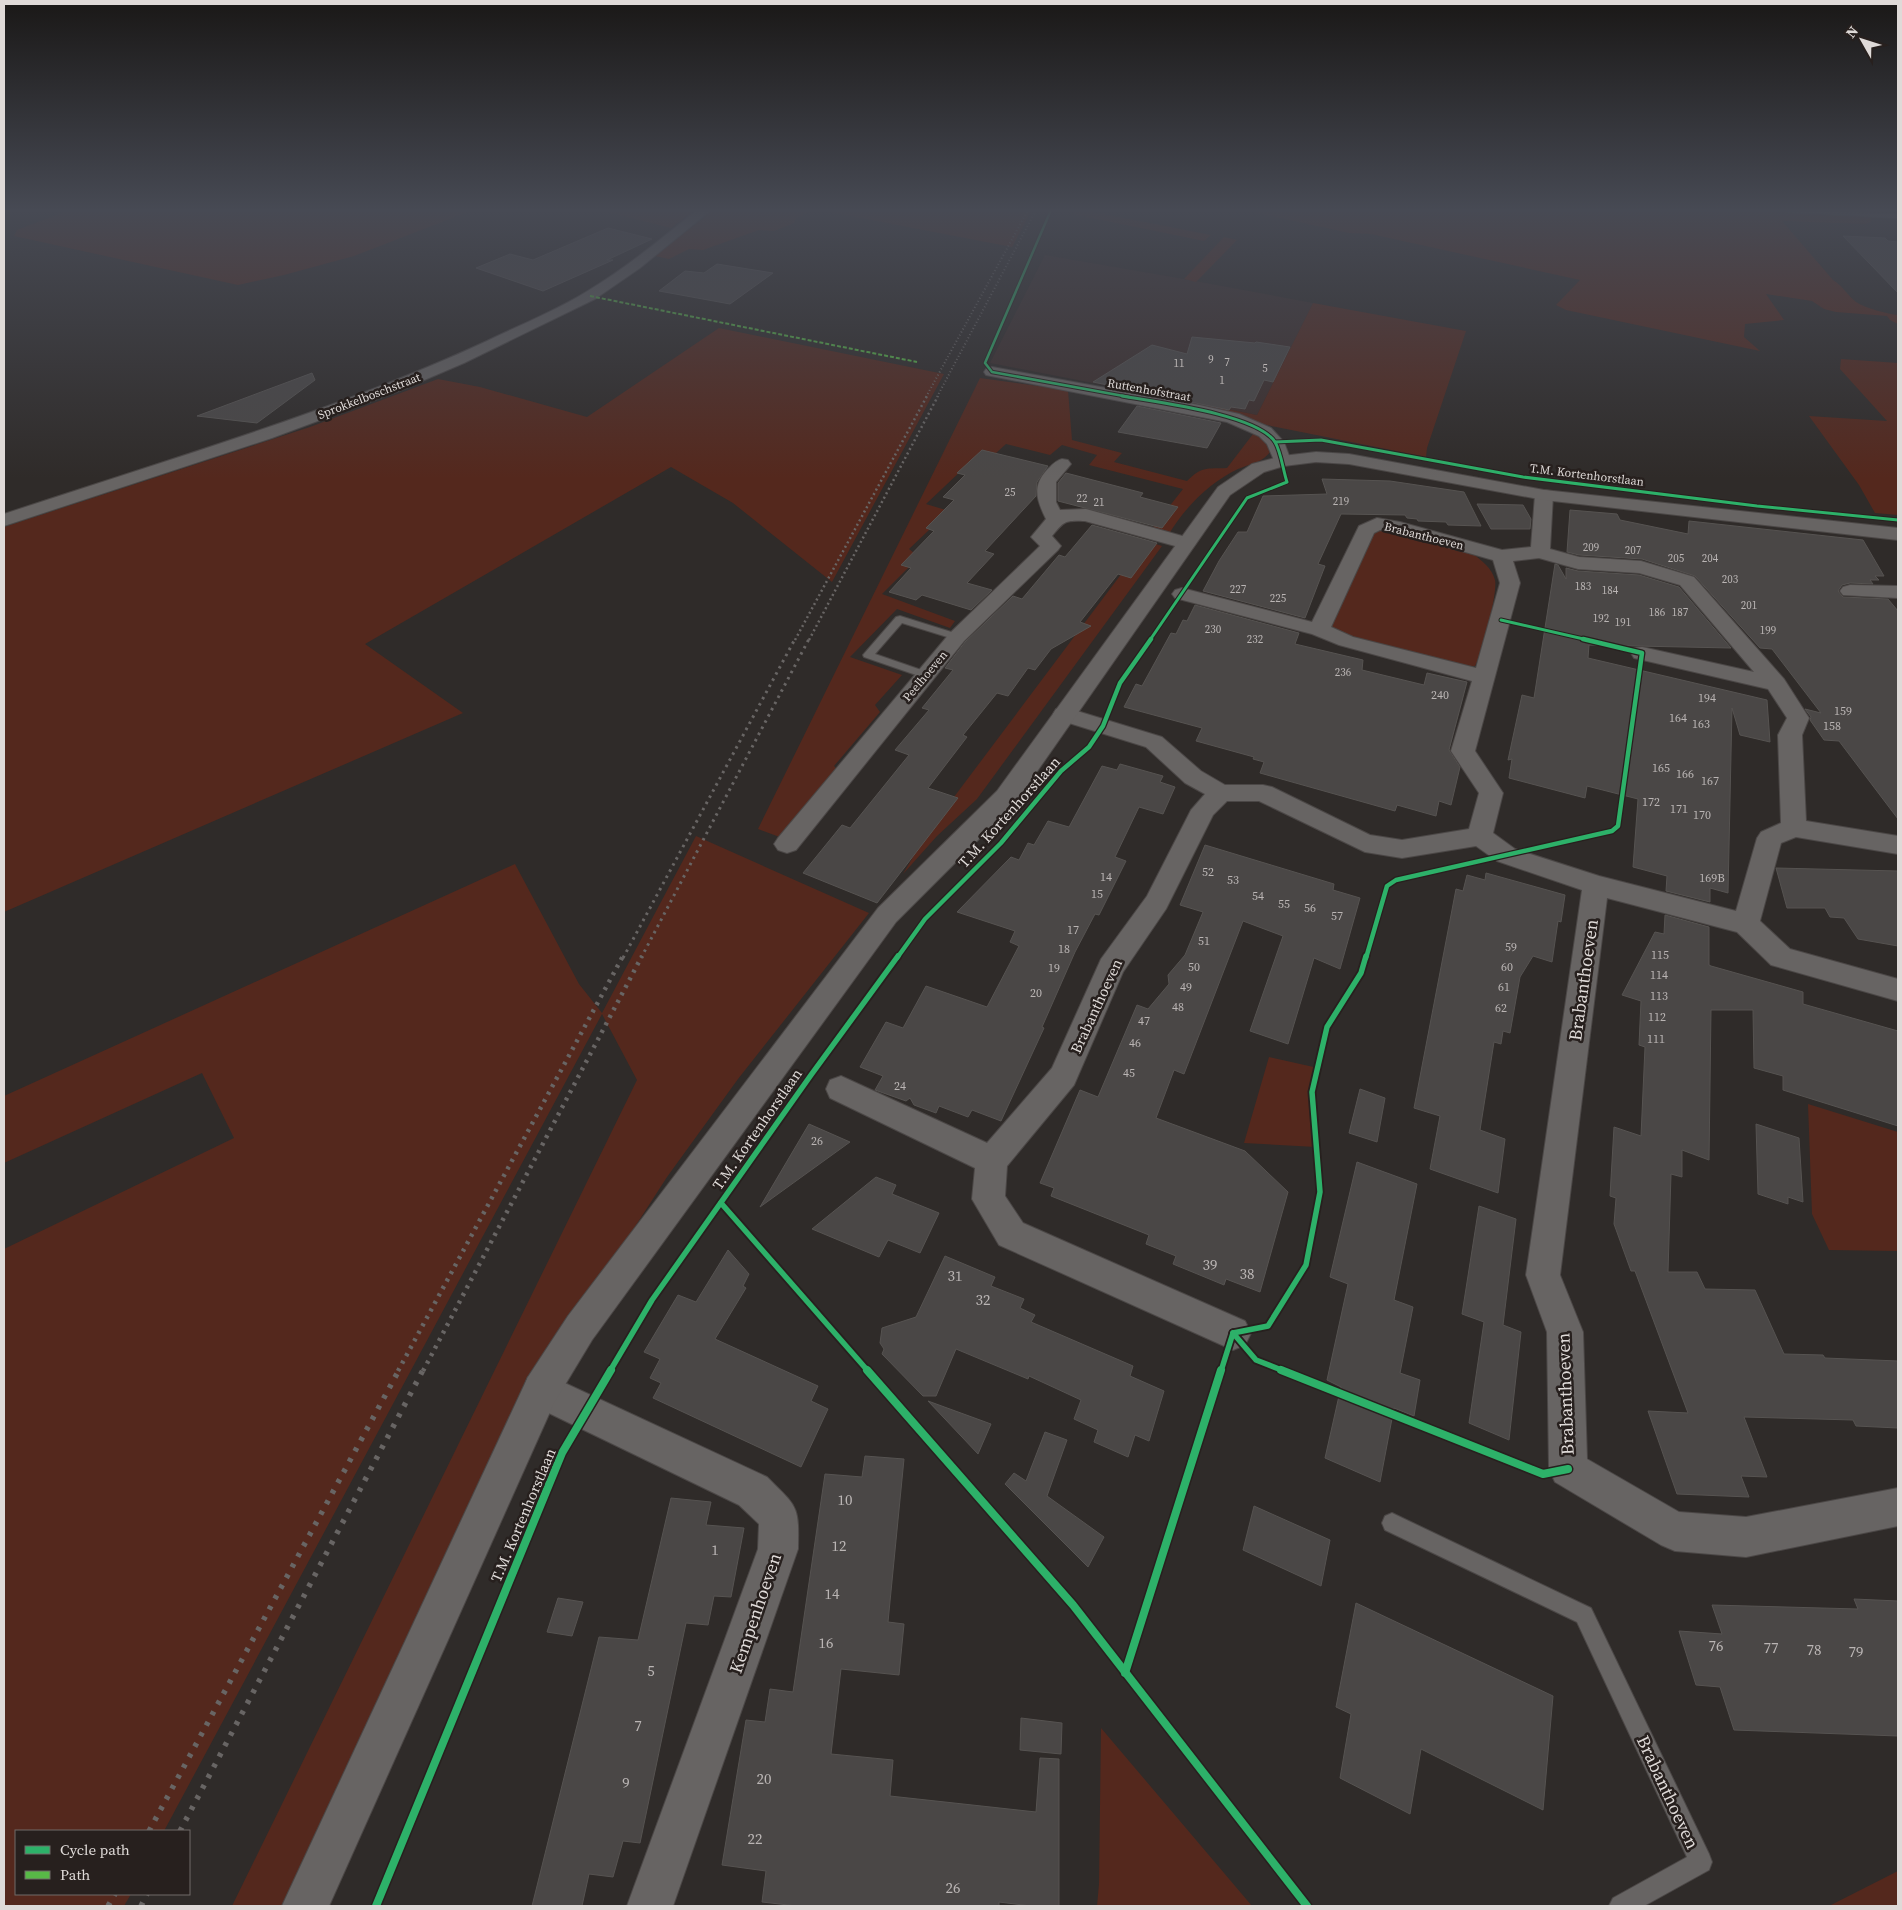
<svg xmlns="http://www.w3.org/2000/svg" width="1902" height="1910" font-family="'Source Serif 4',serif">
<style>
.built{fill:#3c2e2c}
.green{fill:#54281d}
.building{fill:#4a4746;stroke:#565351}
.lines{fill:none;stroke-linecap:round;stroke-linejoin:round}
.service-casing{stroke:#4b4746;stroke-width:2}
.minor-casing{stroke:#4b4746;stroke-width:2}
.tertiary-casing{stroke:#4b4746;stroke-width:2}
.service{fill:#676463;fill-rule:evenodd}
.minor{fill:#676463;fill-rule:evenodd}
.tertiary{fill:#676463;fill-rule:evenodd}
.rail-far4{stroke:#686564;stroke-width:2;stroke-dasharray:1 2.5;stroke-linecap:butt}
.rail-far3{stroke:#686564;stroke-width:2.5;stroke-dasharray:2 3;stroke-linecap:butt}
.rail-far2{stroke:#686564;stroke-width:3;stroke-dasharray:2.5 4.5;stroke-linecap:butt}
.rail-far1{stroke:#686564;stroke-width:4.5;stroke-dasharray:3 5.5;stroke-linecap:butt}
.rail{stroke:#686564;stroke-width:5.5;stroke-dasharray:4 8;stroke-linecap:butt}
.quiet{stroke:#58b947;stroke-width:2;stroke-dasharray:4 2;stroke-linecap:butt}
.cycleway-far4-casing{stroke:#27201e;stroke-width:4.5}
.cycleway-far3-casing{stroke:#27201e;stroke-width:5}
.cycleway-far2-casing{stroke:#27201e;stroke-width:7}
.cycleway-far1-casing{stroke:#27201e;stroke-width:9}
.cycleway-casing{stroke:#27201e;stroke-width:11}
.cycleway-far4{stroke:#2db169;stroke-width:2.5}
.cycleway-far3{stroke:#2db169;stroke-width:3}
.cycleway-far2{stroke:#2db169;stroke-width:4.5}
.cycleway-far1{stroke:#2db169;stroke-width:5.5}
.cycleway{stroke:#2db169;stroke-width:8}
.labels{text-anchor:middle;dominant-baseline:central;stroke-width:5;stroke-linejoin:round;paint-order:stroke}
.far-number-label{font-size:11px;fill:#bab5b4}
.far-street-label{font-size:12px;fill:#dfdad8;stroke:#27201e}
.number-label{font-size:12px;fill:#bab5b4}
.street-label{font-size:15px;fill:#dfdad8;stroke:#27201e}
.near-number-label{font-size:15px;fill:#bab5b4}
.near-street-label{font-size:18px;fill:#dfdad8;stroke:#27201e}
</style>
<rect width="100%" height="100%" fill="#2f2b29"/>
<polygon class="built" points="1045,255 1184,279 1313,303 1257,415 990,363"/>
<g class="green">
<polygon points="69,210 473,210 354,256 284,275 238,285 14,236 17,230"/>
<polygon points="599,210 695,210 671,228"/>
<polygon points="714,210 813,210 796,218 794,223 774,231 759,230 703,250 689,249 669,259 655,256"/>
<polygon points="819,210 1032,210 1012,247"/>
<polygon points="1074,210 1083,210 1211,235 1204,241 1072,214"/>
<path d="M1243 210H1866L1872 221 1866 224 1782 221 1833 280C1844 287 1848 296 1856 302 1865 308 1888 314 1898 315V324L1890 320 1887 316 1836 312 1824 309 1812 301 1766 294 1784 320 1745 324 1744 337 1760 351 1566 310 1556 305 1580 280 1371 234 1349 233Z"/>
<polygon points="1224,237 1237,240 1196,282 1184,279"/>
<polygon points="1313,303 1466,331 1427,448 1426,457 1157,403 1161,396 1257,415"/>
<polygon points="719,328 944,374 832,582 733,503 671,467 365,644 463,713 4,912 4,527 310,427 438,379 480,387 587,417"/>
<polygon points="1841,359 1898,363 1898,515 1875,513 1859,485 1809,416 1887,421 1840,369"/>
<path d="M980 378 1068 390 1072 440 1122 453 1114 462 1187 481C1202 466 1207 469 1227 468L1253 434 1258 433 1273 448C1262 464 1254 462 1238 469 1210 482 1183 509 1168 536L1150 531 1183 489 1089 465 1097 455 1062 445 1050 455 1006 444 975 472 963 469 926 504 949 511 909 549 919 557 882 594 955 621 950 628 897 609 850 657 902 675 875 705 880 712 834 766 840 772 785 839 758 829Z"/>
<path d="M1379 529 1473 554C1481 560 1492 568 1495 580 1498 592 1482 654 1475 666H1458L1321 628 1364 536Z"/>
<polygon points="1146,541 1162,546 977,799 937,836 903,874 927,833"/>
<polygon points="696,836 869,913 738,1079 667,1177 580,1312 353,1766 287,1906 232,1906 637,1080 602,1014 164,1831 16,1831 16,1894 131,1894 124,1906 4,1906 4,1249 234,1138 202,1073 4,1163 4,1096 515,864 579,984 602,1013"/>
<polygon points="1269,1057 1318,1068 1312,1092 1316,1147 1244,1143"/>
<polygon points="1808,1104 1898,1132 1898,1251 1829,1250 1812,1214"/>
<polygon points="1101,1728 1252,1906 1097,1906 1099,1884"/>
<polygon points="1898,1871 1898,1906 1829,1906"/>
</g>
<g class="building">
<polygon points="608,228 652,239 607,260 613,260 543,291 476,268 510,254 533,260"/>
<polygon points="1843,236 1885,238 1888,241 1898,242 1898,293"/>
<polygon points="717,264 773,273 730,304 659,291 685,271 704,273"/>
<polygon points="1192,337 1255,343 1256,342 1290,347 1273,382 1264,380 1254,401 1249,400 1245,409 1231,407 1229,410 1093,382 1152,345 1187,354"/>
<polygon points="312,373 315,380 257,423 197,416"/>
<polygon points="1137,406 1221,423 1207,448 1118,432"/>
<polygon points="982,450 1048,466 1037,482 1036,496 985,551 994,554 967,583 992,590 971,610 922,595 916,600 889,592 911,568 901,565 934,531 926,528 954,500 943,497 965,475 957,473"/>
<polygon points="1066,473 1143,493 1140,497 1178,507 1162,528 1058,501 1058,483"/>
<polygon points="1322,479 1390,481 1464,492 1481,526 1448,525 1446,522 1418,521 1417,519 1407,518 1405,515 1341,514 1318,564 1325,566 1305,618 1203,591 1219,561 1238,532 1247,532 1263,496 1327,494"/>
<polygon points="1477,504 1523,505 1531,519 1530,529 1491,529"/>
<polygon points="1570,510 1617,514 1620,520 1688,534 1689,521 1863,540 1884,576 1875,576 1879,580 1870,580 1873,584 1850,583 1842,585 1838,591 1843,597 1888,599 1898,611 1898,819 1839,741 1824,740 1810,720 1811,717 1805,709 1821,713 1772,649 1760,648 1695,576 1642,559 1579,555 1567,552"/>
<polygon points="1092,525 1157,543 1131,578 1118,574 1080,622 1091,626 1051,649 1035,670 1028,668 1008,696 997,693 963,735 967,737 928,788 958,798 877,903 803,873 842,825 850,828 909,755 895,750 929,710 922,708 953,670 945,668 965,642 1013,596 1022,599 1059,555 1065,557"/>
<polygon points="1555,564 1558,565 1566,579 1566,568 1578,571 1639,575 1679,587 1731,648 1589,645 1588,658 1767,700 1770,742 1740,735 1732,708 1728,893 1710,888 1710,902 1666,891 1667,876 1633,867 1638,799 1587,786 1585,798 1509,778 1512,759 1508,760 1522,695 1534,698"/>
<polygon points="1195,605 1299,633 1295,644 1363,660 1362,670 1424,685 1427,673 1467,682 1449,750 1460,767 1451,805 1439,801 1436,816 1397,805 1395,811 1260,773 1264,762 1253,759 1254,757 1196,741 1202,728 1124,707 1136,684 1142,686 1171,633 1176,634 1183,620 1187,621"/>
<polygon points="1120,764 1163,776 1160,782 1175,787 1163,814 1139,807 1115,857 1126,861 1099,915 1095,914 1075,952 1042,1027 1044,1028 1001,1121 972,1110 968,1117 939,1106 936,1113 914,1105 910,1098 906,1101 875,1090 883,1076 860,1067 886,1022 903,1028 926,986 987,1007 1019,946 1010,942 1015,931 957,912 1011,857 1019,860 1028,843 1034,845 1048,821 1069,827 1102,766 1117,770"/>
<polygon points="1205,845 1334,884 1333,890 1360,898 1340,969 1314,958 1288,1044 1250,1031 1283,936 1243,921 1184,1074 1174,1070 1156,1118 1245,1151 1288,1192 1260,1292 1226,1279 1224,1285 1173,1264 1176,1256 1146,1244 1149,1235 1051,1196 1054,1188 1040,1183 1080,1090 1098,1097 1137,1005 1148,1009 1169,984 1168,975 1185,955 1203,912 1180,905"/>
<polygon points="1776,868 1898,871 1898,946 1858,939 1844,918 1830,917 1825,908 1787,908"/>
<polygon points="1486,873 1565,895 1561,922 1558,921 1552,962 1533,956 1520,977 1510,1033 1503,1031 1501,1044 1494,1042 1480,1130 1505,1139 1498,1193 1430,1169 1440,1116 1414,1108 1456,889 1463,891 1467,875 1485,880"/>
<polygon points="1665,915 1709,927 1709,965 1711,966 1803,992 1803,1004 1898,1031 1898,1126 1783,1090 1783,1076 1754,1068 1753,1010 1711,1010 1709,1160 1682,1150 1682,1177 1671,1174 1668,1272 1697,1272 1705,1289 1755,1290 1784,1354 1823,1355 1825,1358 1898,1361 1898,1428 1856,1426 1853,1420 1744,1417 1767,1477 1741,1476 1749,1497 1677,1494 1648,1411 1688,1413 1635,1271 1631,1271 1614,1224 1616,1198 1610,1196 1614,1127 1641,1136 1645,1047 1639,1045 1641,1001 1622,995 1655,932 1664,934"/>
<polygon points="1360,1089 1385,1098 1377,1142 1349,1133"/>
<polygon points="809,1124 850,1142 760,1207"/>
<polygon points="1756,1124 1799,1138 1803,1202 1788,1197 1788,1204 1758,1194"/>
<polygon points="1357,1162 1417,1184 1394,1300 1413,1307 1400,1373 1420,1380 1414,1416 1394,1408 1380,1482 1325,1458 1341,1387 1327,1380 1348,1284 1330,1277"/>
<polygon points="876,1177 896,1185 892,1194 939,1213 920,1253 888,1240 879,1257 812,1229"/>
<polygon points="1479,1206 1516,1219 1503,1325 1521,1332 1509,1440 1469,1423 1484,1322 1462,1314"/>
<polygon points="728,1250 749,1274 743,1286 746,1288 715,1339 818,1386 811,1401 828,1409 801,1467 653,1398 661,1383 650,1378 660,1359 644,1352 678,1295 696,1302"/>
<polygon points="945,1256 995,1277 991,1286 1024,1299 1020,1308 1035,1315 1031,1322 1133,1366 1130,1376 1164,1391 1149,1441 1135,1435 1128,1457 1094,1442 1098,1430 1074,1419 1081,1400 1029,1376 1028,1379 956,1349 936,1396 923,1396 882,1354 884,1349 880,1343 882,1328 916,1317"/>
<polygon points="928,1401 991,1424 978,1454"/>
<polygon points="1045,1432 1067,1440 1047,1496 1104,1537 1088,1567 1005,1484 1014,1473 1026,1481"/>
<polygon points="865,1456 904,1459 888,1622 904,1624 899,1675 841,1669 831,1754 893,1760 890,1796 1036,1812 1040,1758 1059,1759 1059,1906 1031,1906 999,1902 999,1906 797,1906 762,1902 766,1871 722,1865 746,1720 765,1722 770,1689 793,1692 825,1474 862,1477"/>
<polygon points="671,1498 711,1502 706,1525 744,1528 731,1597 714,1596 708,1625 686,1623 640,1843 623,1841 613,1877 589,1874 582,1906 532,1906 599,1637 638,1640"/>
<polygon points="1254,1506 1330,1540 1321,1586 1243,1550"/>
<polygon points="558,1598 583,1602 572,1636 547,1632"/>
<polygon points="1854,1599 1898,1601 1898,1736 1734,1730 1720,1687 1696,1685 1679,1631 1722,1634 1712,1605 1858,1609"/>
<polygon points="1356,1603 1553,1696 1543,1810 1421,1749 1410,1814 1340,1778 1351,1714 1336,1707"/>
<polygon points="1021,1718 1062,1723 1061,1754 1020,1750"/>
</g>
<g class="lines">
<g class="service-casing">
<g id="service">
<polygon points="1783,210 1898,214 1898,218 1786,212"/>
<polygon points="900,616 961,635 962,637 957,640 902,623 875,654 930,673 931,675 930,677 922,677 864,657 863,655 896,617"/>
<polygon points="1392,1513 1591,1608 1709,1854 1712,1862 1709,1870 1644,1906 1609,1906 1613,1898 1687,1857 1577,1622 1385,1530 1382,1523 1385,1516"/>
</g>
</g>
<g class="minor-casing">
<g id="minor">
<path d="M697 210H711L640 268 595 299 464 363 401 390 272 438 4 526V514C166 460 331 413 487 341 520 325 555 311 586 292 626 268 661 239 697 210Z"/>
<polygon points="992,367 1199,405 1239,414 1271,428 1284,442 1291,461 1288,465 1282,466 1276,465 1267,444 1259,436 1227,422 986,375 984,372 986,369"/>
<path d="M1062 459 1068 460 1071 464 1056 482V502L1060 510 1086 509 1193 539 1196 543 1193 547 1186 549 1085 521C1065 520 1064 521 1052 536L1061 546 1058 550 964 641 796 850 787 853 778 850 774 844 778 838 950 633 1040 546 1031 537 1046 519C1037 501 1032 487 1046 471 1052 465 1055 461 1062 459Z"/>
<path d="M1544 490 1550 491 1553 495 1550 549 1579 557 1641 561 1694 577 1784 679 1809 718 1802 735 1806 821 1898 836V854L1796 837 1781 843 1760 921 1790 949 1898 979V1001L1771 965 1737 932 1607 898 1560 1275 1583 1332 1587 1459 1679 1512 1746 1517 1898 1488V1526L1746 1557 1675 1551 1661 1545 1555 1482 1549 1469 1547 1332 1526 1275 1582 890 1497 861 1476 846 1402 858 1365 852 1259 801H1227L1213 815 1166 909 1123 972 1074 1085 1007 1166 1005 1196 1023 1223 1245 1321 1251 1333 1245 1345 1233 1350 999 1245 972 1199 975 1168 830 1098 826 1089 830 1080 841 1076 987 1143 1052 1068 1101 959 1147 896 1191 810 1205 794 1185 783 1146 747 1056 719 1053 714 1056 709 1064 707 1162 737 1201 771 1225 785H1263L1272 787 1370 835 1402 840 1469 829 1479 793 1451 751 1472 681 1339 645 1312 634 1175 598 1172 594 1175 590 1182 588 1312 622 1359 526 1377 518 1400 522 1502 550 1531 547 1535 495 1538 491ZM1380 530 1392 531 1493 560 1500 583 1476 668 1353 637 1331 627 1374 533ZM1539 558 1578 569 1639 573 1680 585 1754 672 1642 647 1634 648 1631 653 1634 658 1768 689 1787 718 1778 735 1781 823 1761 832 1757 838 1736 911 1599 876 1515 849 1493 833 1503 793 1475 751 1520 583 1513 561Z"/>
<polygon points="1850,585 1898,586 1898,598 1843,595 1840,591 1843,587"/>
<path d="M541 1372 767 1477C798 1508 799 1505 798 1549L673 1906H627L758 1549 759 1524 739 1505 528 1403 523 1390 528 1377Z"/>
</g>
</g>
<g class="tertiary-casing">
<polygon id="tertiary" points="1316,452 1349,454 1544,490 1898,528 1898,540 1544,500 1349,464 1316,462 1284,466 1264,472 1230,495 1015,803 896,922 592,1340 554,1403 329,1906 282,1906 528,1377 568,1316 878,908 997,791 1218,487 1252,464 1282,456"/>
</g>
<use href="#service" class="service"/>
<use href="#minor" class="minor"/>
<use href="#tertiary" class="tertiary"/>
<g class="rail-far4">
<polyline points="926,397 1028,210"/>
<polyline points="937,397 1036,210"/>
</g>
<g class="rail-far3">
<polyline points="795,640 927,396"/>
<polyline points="809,640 938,396"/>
</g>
<g class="rail-far2">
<polyline points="623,958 795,639"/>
<polyline points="641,958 809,639"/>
</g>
<g class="rail-far1">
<polyline points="398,1371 623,956"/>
<polyline points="423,1371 642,956"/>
</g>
<g class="rail">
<polyline points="149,1831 399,1370"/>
<polyline points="180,1831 423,1370"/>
<polyline points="108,1906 115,1894"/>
<polyline points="141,1906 147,1894"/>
</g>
<polyline class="quiet" points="590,296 917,362"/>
<g class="cycleway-far4-casing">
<polyline id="cycleway-far4" points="1051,210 985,363 992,372 1129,397"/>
</g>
<g class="cycleway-far3-casing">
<g id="cycleway-far3">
<path d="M1122 396C1155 402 1257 414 1275 442 1281 452 1283 470 1287 482L1247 498 1150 640"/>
<polyline points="1275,442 1321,440 1523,477 1757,506 1898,520"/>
<polyline points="1501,620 1588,640"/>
</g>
</g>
<g class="cycleway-far2-casing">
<g id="cycleway-far2">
<polyline points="897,958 925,919 1001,843 1061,771 1089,747 1103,726 1120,683 1151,639"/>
<polyline points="1366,958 1387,886 1396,880 1612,831 1618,826 1642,653 1583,639"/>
</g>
</g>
<g class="cycleway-far1-casing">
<g id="cycleway-far1">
<polyline points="721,1203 868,1371"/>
<polyline points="1233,1333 1268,1326 1306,1265 1320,1192 1312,1092 1327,1027 1361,973 1366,956"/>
<polyline points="1233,1333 1256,1360 1284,1371"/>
<polyline points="610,1371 652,1300 811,1075 898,956"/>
<polyline points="1221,1371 1233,1333"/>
</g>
</g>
<g class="cycleway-casing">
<g id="cycleway">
<polyline points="867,1370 1073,1605 1307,1906"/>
<polyline points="1281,1370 1543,1474 1568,1469"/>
<polyline points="1125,1673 1221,1370"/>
<polyline points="376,1906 562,1453 611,1370"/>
</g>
</g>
<use href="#cycleway-far4" class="cycleway-far4"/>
<use href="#cycleway-far3" class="cycleway-far3"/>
<use href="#cycleway-far2" class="cycleway-far2"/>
<use href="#cycleway-far1" class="cycleway-far1"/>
<use href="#cycleway" class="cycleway"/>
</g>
<linearGradient id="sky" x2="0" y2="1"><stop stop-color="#1a1817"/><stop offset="0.44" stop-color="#474a54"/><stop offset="1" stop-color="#474a54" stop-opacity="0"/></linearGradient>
<rect width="1902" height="478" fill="url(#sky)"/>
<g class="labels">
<g class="far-number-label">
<text x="1211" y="359">9</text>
<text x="1227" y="362">7</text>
<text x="1179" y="363">11</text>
<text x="1265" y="368">5</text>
<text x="1222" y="380">1</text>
<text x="1010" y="492">25</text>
<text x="1082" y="498">22</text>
<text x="1341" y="501">219</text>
<text x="1099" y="502">21</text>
<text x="1591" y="547">209</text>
<text x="1633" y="550">207</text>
<text x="1676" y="558">205</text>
<text x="1710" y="558">204</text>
<text x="1730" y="579">203</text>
<text x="1583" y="586">183</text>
<text x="1238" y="589">227</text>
<text x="1610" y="590">184</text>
<text x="1278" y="598">225</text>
<text x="1749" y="605">201</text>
<text x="1657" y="612">186</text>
<text x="1680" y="612">187</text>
<text x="1601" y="618">192</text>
<text x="1623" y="622">191</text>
<text x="1213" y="629">230</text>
<text x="1768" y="630">199</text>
<text x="1255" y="639">232</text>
<text x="1343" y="672">236</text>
</g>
<g class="far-street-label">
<text transform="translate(1149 390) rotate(10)">Ruttenhofstraat</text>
<text transform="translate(369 396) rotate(-21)">Sprokkelboschstraat</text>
<text transform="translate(1587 475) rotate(7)">T.M. Kortenhorstlaan</text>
<text transform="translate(1424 536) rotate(14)">Brabanthoeven</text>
<text transform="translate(925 676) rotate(-50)">Peelhoeven</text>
</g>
<g class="number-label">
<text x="1440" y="695">240</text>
<text x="1707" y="698">194</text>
<text x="1843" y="711">159</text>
<text x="1678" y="718">164</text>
<text x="1701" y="724">163</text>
<text x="1832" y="726">158</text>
<text x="1661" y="768">165</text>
<text x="1685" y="774">166</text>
<text x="1710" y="781">167</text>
<text x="1651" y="802">172</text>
<text x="1679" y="809">171</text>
<text x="1702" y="815">170</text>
<text x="1208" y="872">52</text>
<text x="1106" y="877">14</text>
<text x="1712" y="878">169B</text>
<text x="1233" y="880">53</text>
<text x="1097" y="894">15</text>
<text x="1258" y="896">54</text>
<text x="1284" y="904">55</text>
<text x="1310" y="908">56</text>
<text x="1337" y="916">57</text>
<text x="1073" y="930">17</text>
<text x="1204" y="941">51</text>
<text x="1511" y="947">59</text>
<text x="1064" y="949">18</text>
<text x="1660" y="955">115</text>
<text x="1194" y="967">50</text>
<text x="1507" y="967">60</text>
<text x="1054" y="968">19</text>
<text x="1659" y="975">114</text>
<text x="1186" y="987">49</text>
<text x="1504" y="987">61</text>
<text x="1036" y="993">20</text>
<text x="1659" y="996">113</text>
<text x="1178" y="1007">48</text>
<text x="1501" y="1008">62</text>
<text x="1657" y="1017">112</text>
<text x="1144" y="1021">47</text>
<text x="1656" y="1039">111</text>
<text x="1135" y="1043">46</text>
<text x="1129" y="1073">45</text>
<text x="900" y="1086">24</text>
<text x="817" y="1141">26</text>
</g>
<g class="street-label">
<text transform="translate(1009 812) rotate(-48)">T.M. Kortenhorstlaan</text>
<text transform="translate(1096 1006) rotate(-65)">Brabanthoeven</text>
<text transform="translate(757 1129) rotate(-55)">T.M. Kortenhorstlaan</text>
<text transform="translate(523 1515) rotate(-67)">T.M. Kortenhorstlaan</text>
</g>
<g class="near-number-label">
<text x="1210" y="1264">39</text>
<text x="1247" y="1273">38</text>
<text x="955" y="1275">31</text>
<text x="983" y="1299">32</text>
<text x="845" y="1499">10</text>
<text x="839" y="1545">12</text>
<text x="715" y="1549">1</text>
<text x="832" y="1593">14</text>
<text x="826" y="1642">16</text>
<text x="1716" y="1645">76</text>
<text x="1771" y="1647">77</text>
<text x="1814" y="1649">78</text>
<text x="1856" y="1651">79</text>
<text x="651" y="1670">5</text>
<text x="638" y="1725">7</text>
<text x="764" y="1778">20</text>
<text x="626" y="1782">9</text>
<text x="755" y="1838">22</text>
<text x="953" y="1887">26</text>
</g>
<g class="near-street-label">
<text transform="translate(1583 980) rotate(-82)">Brabanthoeven</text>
<text transform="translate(1565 1394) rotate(-92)">Brabanthoeven</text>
<text transform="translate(755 1613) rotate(-71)">Kempenhoeven</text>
<text transform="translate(1668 1792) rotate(65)">Brabanthoeven</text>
</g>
</g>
<rect width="1902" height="1910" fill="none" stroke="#dfdad8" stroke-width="10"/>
<rect x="15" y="1830" width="175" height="65" fill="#27201e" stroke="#716a68"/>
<rect x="25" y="1846" width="25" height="8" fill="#2db169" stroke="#716a68"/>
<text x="60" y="1855" font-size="15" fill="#dfdad8">Cycle path</text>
<rect x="25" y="1871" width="25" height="8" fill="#58b947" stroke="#716a68"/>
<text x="60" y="1880" font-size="15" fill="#dfdad8">Path</text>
<g transform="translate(1862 40) rotate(309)" stroke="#27201e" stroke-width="4" paint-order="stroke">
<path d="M0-4L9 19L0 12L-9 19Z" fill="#dfdad8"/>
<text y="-8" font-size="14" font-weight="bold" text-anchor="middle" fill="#dfdad8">N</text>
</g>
</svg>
